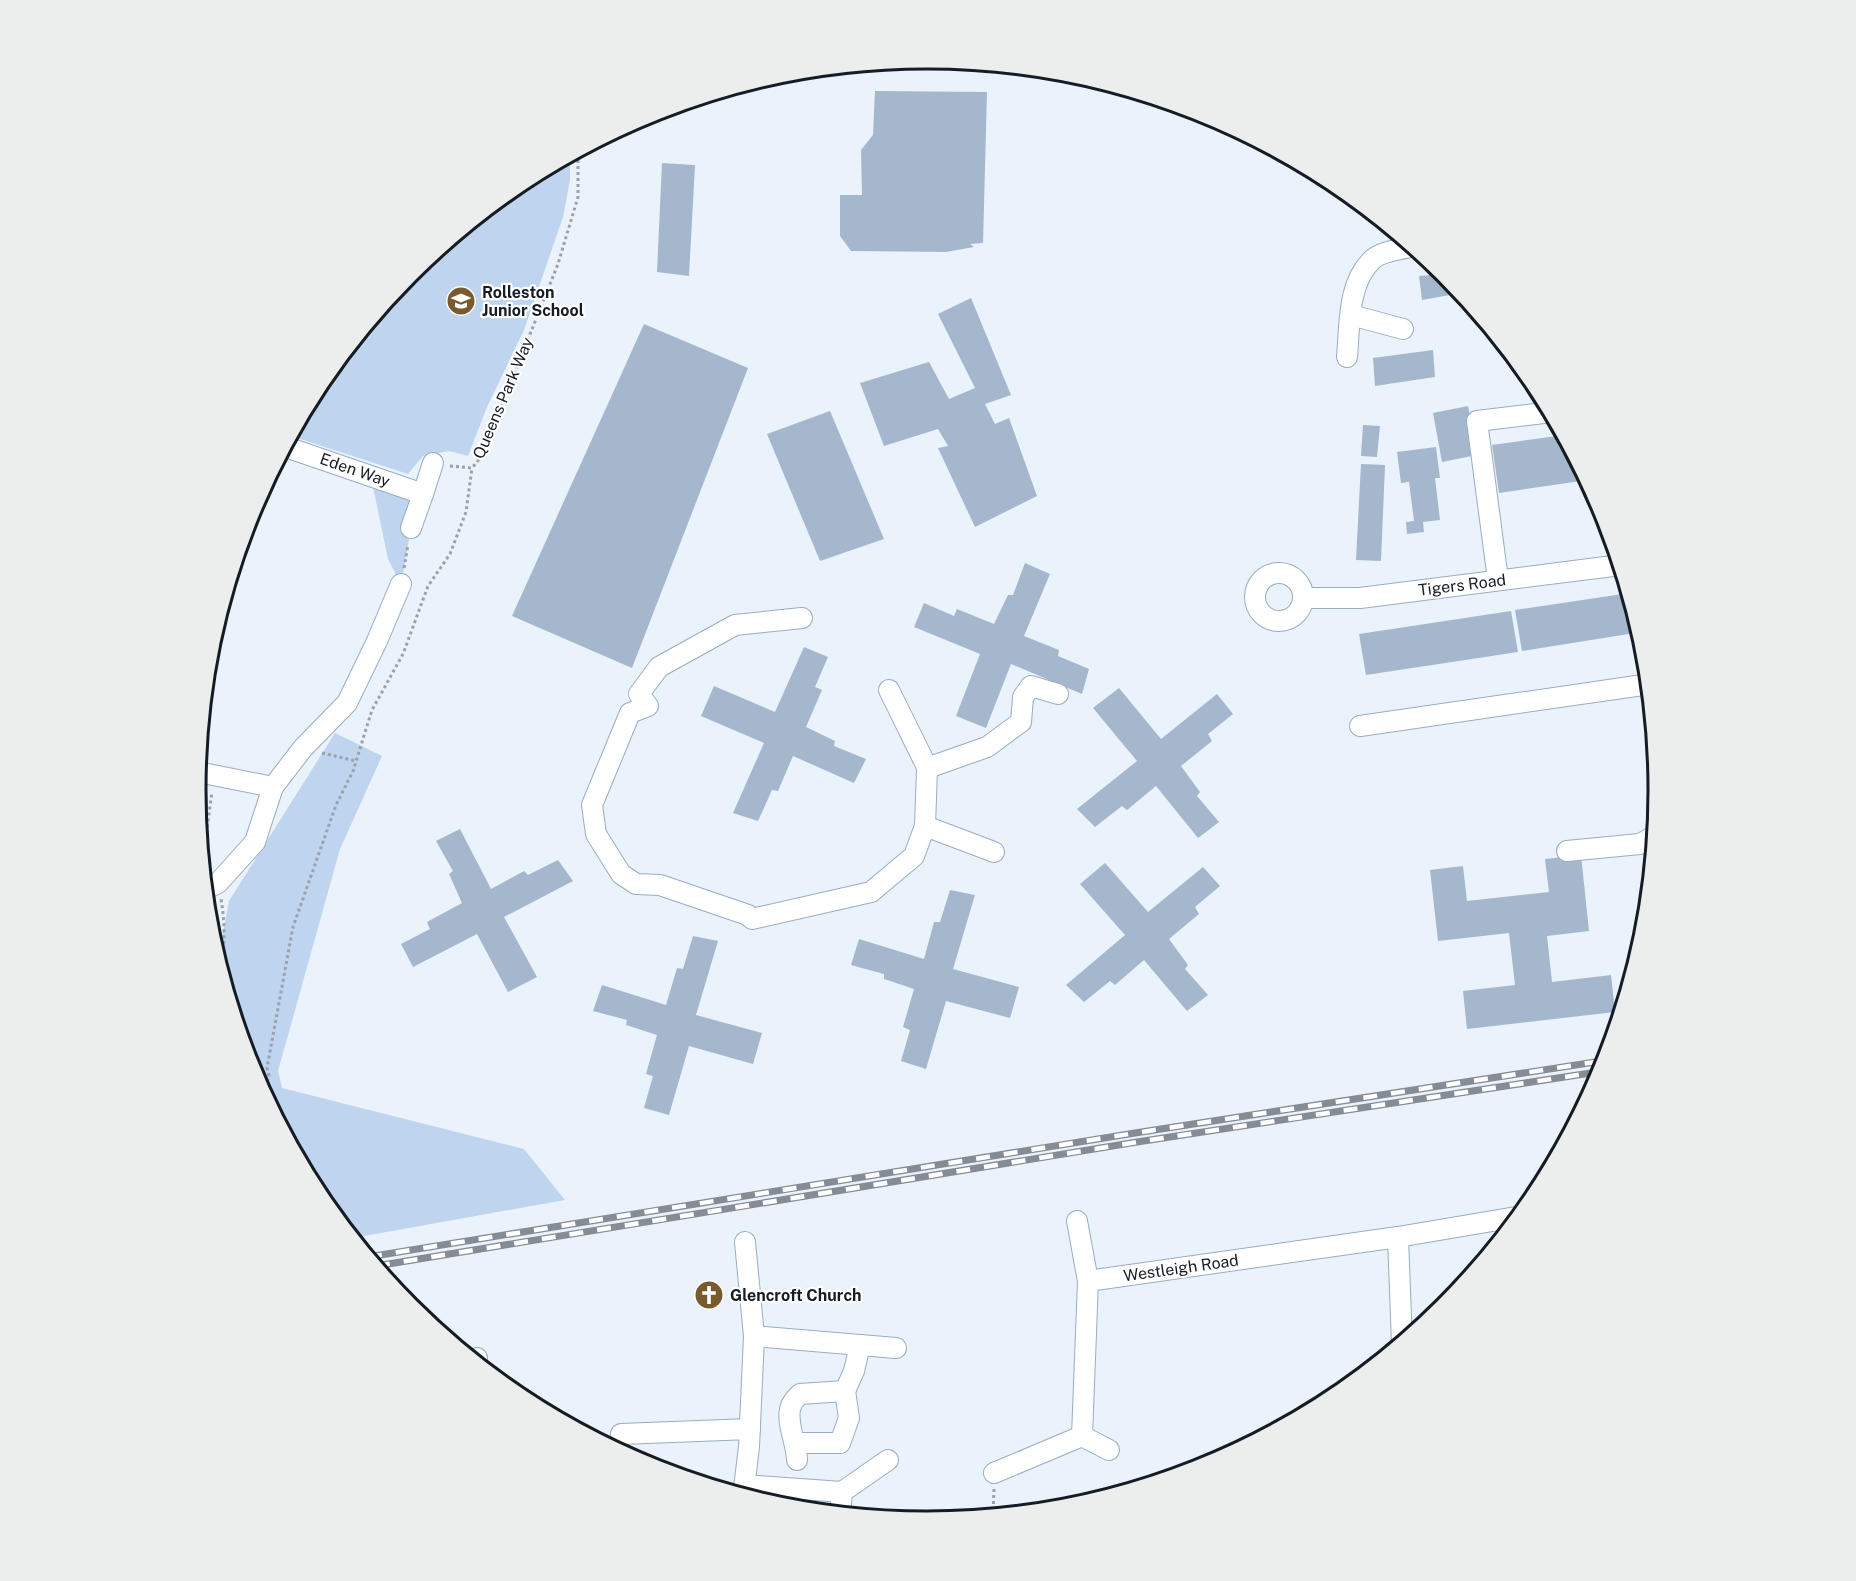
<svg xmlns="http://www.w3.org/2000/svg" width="1856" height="1581" font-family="'Public Sans',sans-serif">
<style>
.green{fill:#bed4ef}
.building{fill:#a5b7cd}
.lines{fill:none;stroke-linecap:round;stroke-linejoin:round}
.minor-casing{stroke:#9aacc1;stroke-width:22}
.path{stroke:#9ba2ab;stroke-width:3;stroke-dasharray:3 3;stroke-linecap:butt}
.minor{stroke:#fff;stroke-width:20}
.rail-casing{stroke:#858c95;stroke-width:7}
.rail{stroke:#fff;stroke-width:4.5;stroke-dasharray:14;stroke-linecap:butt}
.labels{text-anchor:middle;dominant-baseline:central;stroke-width:4.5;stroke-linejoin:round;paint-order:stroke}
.poi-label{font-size:16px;font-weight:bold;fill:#151c24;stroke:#fff;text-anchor:start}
.street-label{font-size:16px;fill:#151c24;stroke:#fff}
.rim{fill:none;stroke:#151c24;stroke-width:3}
</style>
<rect width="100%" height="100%" fill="#eaf2fb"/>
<g class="green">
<polygon points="570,156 570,180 563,217 524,330 487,407 468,456 449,451 423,456 408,474 291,436 320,384 411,273 522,182"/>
<polygon points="372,482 423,494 411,528 401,584 388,559"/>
<polygon points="335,733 382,756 340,849 278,1071 282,1088 524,1149 565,1200 353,1238 319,1197 252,1070 218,960 229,901"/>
</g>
<g class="building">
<polygon points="875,91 987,92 983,243 970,244 974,247 946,252 851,251 840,236 840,195 862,195 861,150 873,135"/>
<polygon points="662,163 695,165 689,276 657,272"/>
<polygon points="1446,274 1450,295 1422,300 1419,276"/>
<polygon points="971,298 1011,395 985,404 995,424 1009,418 1037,496 975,527 938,448 948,446 938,429 884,446 860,383 929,362 949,399 975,388 938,314"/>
<polygon points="644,324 748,368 632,668 512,616"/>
<polygon points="1433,350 1435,377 1375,386 1373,358"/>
<polygon points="1468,406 1477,455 1442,462 1433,413"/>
<polygon points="830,411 884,539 820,561 767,434"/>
<polygon points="1363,425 1380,426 1377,457 1361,456"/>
<polygon points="1564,435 1588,480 1499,493 1492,445"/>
<polygon points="1436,447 1440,478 1435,478 1440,520 1423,522 1424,532 1407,534 1406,522 1414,521 1409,482 1401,483 1397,452"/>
<polygon points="1361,464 1385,465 1381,561 1356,560"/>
<polygon points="1025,563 1050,574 1024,636 1059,650 1058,656 1089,669 1082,694 1011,664 986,728 956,716 980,654 914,627 924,603 954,616 957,609 994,624 1008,595 1013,595"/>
<polygon points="1629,593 1641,632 1522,651 1515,610"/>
<polygon points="1511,611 1518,652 1366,675 1359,634"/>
<polygon points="804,647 828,657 815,687 822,690 806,727 835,741 834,746 866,759 854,783 793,756 778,791 772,790 758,821 733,813 764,743 701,716 714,686 775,712"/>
<polygon points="1119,688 1161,739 1217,694 1233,714 1208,734 1212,741 1181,766 1200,792 1197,796 1219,822 1198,838 1156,786 1127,810 1122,806 1095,827 1077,809 1137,761 1093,708"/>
<polygon points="460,829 491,889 524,871 528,875 558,860 573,881 504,917 537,977 508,992 477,934 413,967 401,944 430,929 427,922 462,903 449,874 453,871 436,841"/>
<polygon points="1581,855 1589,931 1547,936 1552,982 1611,975 1615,1012 1467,1029 1463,991 1515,985 1509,933 1438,941 1430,870 1463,866 1467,901 1549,892 1545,859"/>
<polygon points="1105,863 1148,912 1203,867 1220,886 1195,907 1199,914 1169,939 1188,965 1185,969 1208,995 1187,1011 1144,960 1115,985 1110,981 1084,1002 1066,985 1125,935 1080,884"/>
<polygon points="950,890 975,895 953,969 1019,987 1010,1018 946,1001 926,1069 901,1061 910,1030 903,1027 914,989 884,979 884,974 851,965 859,939 924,959 934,922 940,922"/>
<polygon points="693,936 718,941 696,1015 762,1033 753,1064 689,1046 669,1115 644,1108 653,1076 646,1074 657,1035 626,1025 627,1020 593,1011 602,985 666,1005 677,968 683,969"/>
</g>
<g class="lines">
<g class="minor-casing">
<g id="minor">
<polyline points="1351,315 1403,329"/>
<path d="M1347 357C1350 325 1347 283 1373 259 1382 251 1401 250 1413 246"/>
<polyline points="286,447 423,494 411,528"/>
<polyline points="423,494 433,463"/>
<circle cx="1279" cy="597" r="24"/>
<polyline points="1498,580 1477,421 1552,412"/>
<polyline points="1303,598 1360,598 1621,565"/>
<polyline points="802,618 735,625 659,667 639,694 648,706 630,713 592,805 596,834 621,874 636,884 660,885 748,915 752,919 871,892 914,856 925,826 927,769 933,766 926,765 889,690"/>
<polyline points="1360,726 1650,684"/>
<polyline points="933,766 987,747 1021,722 1023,697 1031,686 1058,694"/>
<polyline points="198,772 273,787"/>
<polyline points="925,826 994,852"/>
<polyline points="1567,851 1640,844 1656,835"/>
<polyline points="206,889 218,883 255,842 273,787 303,748 347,703 377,641 401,584"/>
<polyline points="1077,1221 1088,1281"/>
<polyline points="1398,1237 1402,1344"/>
<polyline points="754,1336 896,1348"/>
<polyline points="477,1362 477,1358"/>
<polyline points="621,1434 750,1429"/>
<polyline points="1082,1436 1109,1450"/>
<polyline points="795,1443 840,1443 849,1418 845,1391"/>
<path d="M797 1460C797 1444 785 1421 791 1406 792 1402 797 1397 800 1394L845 1391 854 1371 860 1345"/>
<polyline points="994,1473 1082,1436 1088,1281 1398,1237 1522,1216"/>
<polyline points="744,1485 842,1492"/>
<polyline points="743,1496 749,1447 754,1336 745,1242"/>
<polyline points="840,1514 842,1492 888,1460"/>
</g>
</g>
<g class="path">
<polyline points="450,466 472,468 481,457 558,264 578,197 578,152"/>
<polyline points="404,568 408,545"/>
<polyline points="322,753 356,761"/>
<polyline points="203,857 212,792"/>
<path d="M221 968C225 946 225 921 221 899"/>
<polyline points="263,1093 269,1076 267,1068 293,927 336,805 353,771 372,710 403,654 428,586 450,554 466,512 472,468"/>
<polyline points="993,1516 994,1489"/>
</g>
<use href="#minor" class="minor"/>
<g class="rail-casing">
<g id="rail">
<polyline points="368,1257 1135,1133 1608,1060"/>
<polyline points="376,1266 1137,1142 1604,1071"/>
</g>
</g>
<use href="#rail" class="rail"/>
</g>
<defs>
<g id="school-disc" transform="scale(1.5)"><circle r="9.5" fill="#795a2f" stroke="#fff"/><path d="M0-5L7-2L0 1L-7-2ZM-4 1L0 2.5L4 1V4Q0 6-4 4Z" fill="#fff"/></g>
<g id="church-disc" transform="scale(1.5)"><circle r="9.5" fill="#795a2f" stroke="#fff"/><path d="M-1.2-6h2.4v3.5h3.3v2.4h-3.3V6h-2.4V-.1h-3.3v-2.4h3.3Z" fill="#fff"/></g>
</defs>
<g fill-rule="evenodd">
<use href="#school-disc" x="461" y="301"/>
<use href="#church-disc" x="709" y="1295"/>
</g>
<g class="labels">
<g class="poi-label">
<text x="482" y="292">Rolleston<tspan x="482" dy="18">Junior School</tspan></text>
<text x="730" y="1295">Glencroft Church</text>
</g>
<g class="street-label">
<text transform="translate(503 398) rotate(-67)">Queens Park Way</text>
<text transform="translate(355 470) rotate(19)">Eden Way</text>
<text transform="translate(1462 585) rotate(-7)">Tigers Road</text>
<text transform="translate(1181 1268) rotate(-8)">Westleigh Road</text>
</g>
</g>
<path d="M0 0H1856V1581H0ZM206 790a721 721 0 1 1 1442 0a721 721 0 1 1-1442 0Z" fill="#eceded" fill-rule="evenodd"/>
<path class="rim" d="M206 790a721 721 0 1 1 1442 0a721 721 0 1 1-1442 0Z"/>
</svg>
